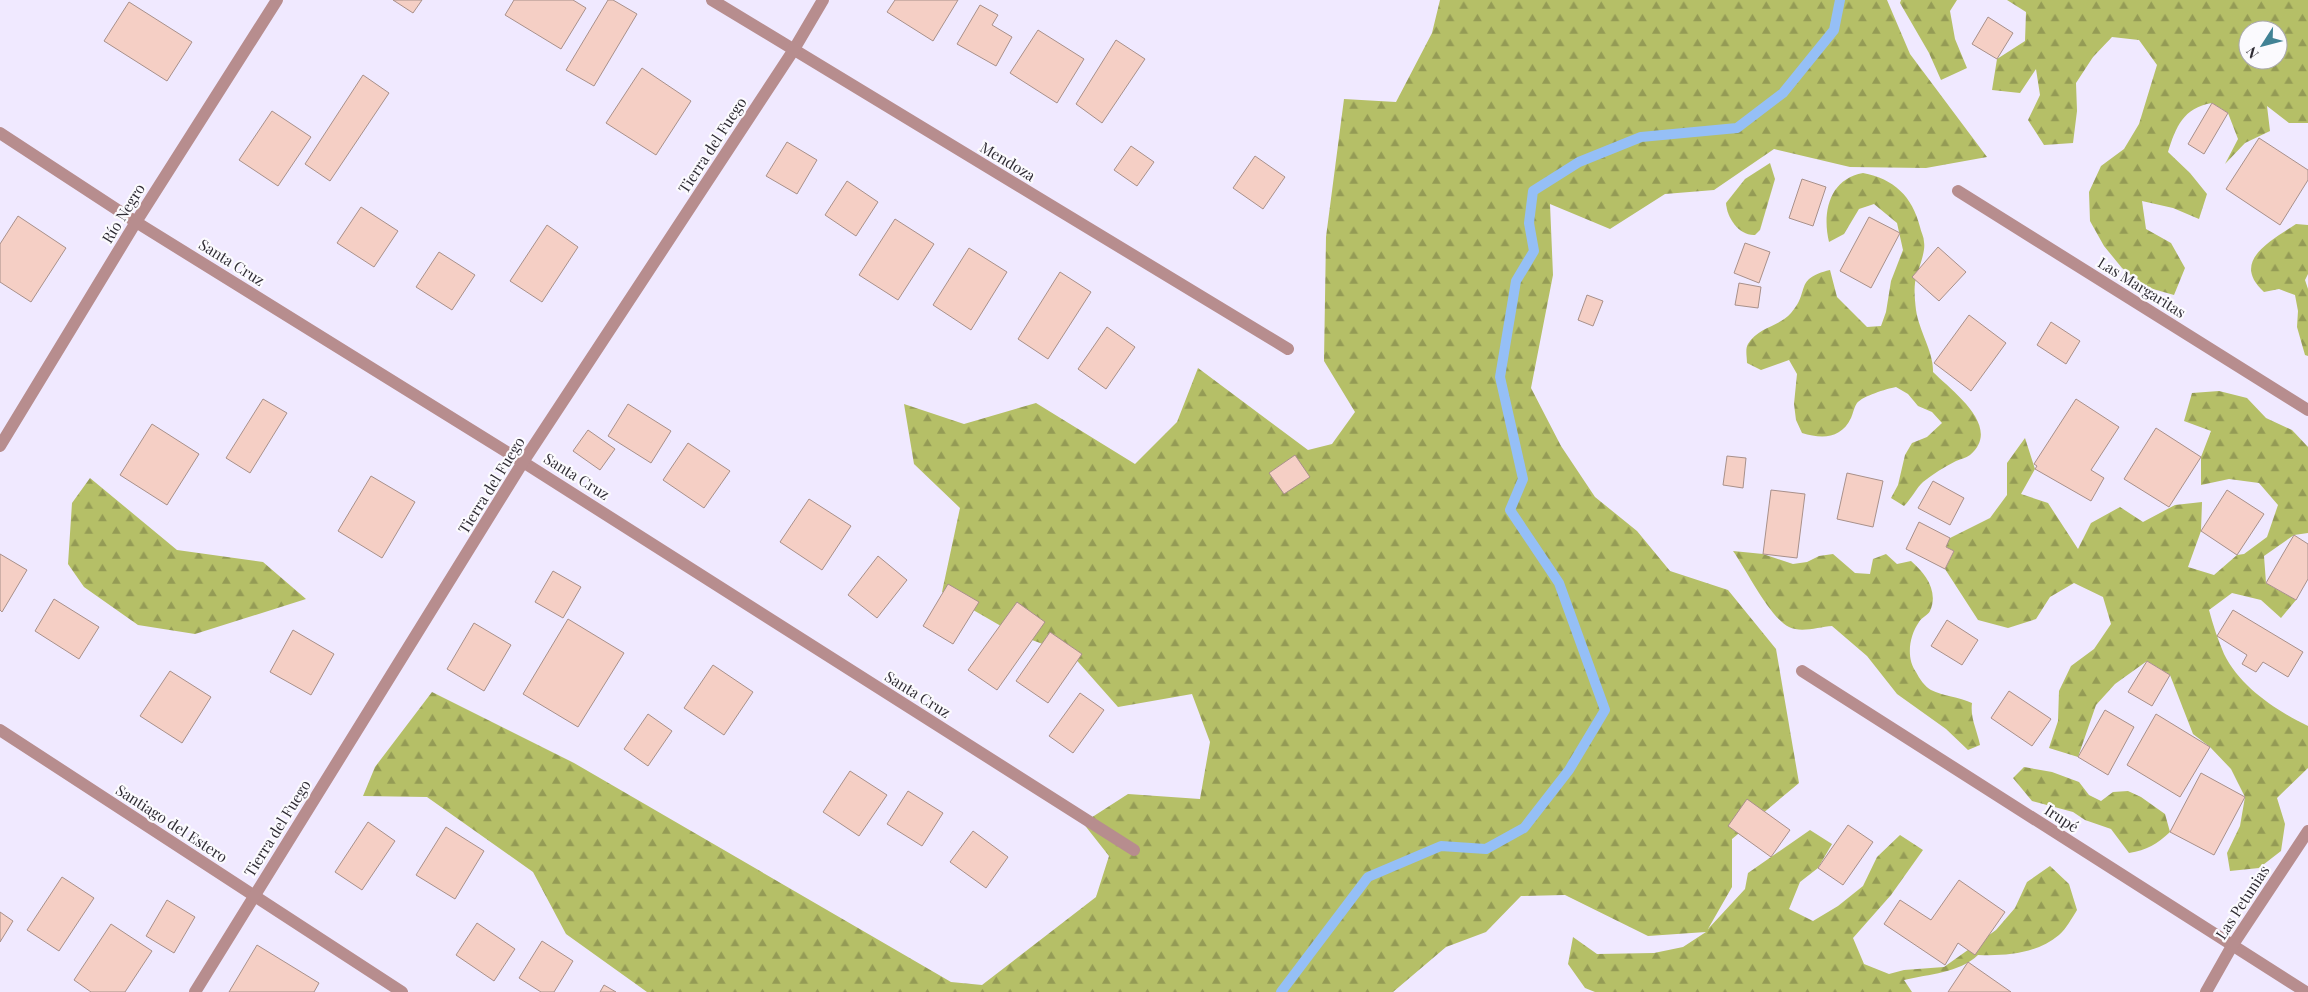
<svg xmlns="http://www.w3.org/2000/svg" width="2308" height="992" font-family="'Playfair Display',serif">
<style>
.forest{fill:url(#forest-firs);fill-rule:evenodd}
.lines{fill:none;stroke-linecap:round;stroke-linejoin:round}
.stream{stroke:#95bff6;stroke-width:10}
.building{fill:#f5cfc5;stroke:#a8908a}
.street{stroke:#b78d8e;stroke-width:12}
.labels{text-anchor:middle;dominant-baseline:central;stroke-width:4.5;stroke-linejoin:round;paint-order:stroke}
.street-label{font-size:15px;fill:#2e2b33;stroke:#fbfafe}
</style>
<defs>
<pattern id="forest-firs" width="22" height="20" patternUnits="userSpaceOnUse" patternTransform="scale(1.25)"><rect width="22" height="20" fill="#b5bf67"/><path d="M5 1l3.5 6h-7zM16 11l3.5 6h-7z" fill="#949b55"/></pattern>
</defs>
<rect width="100%" height="100%" fill="#f0e9ff"/>
<g class="forest">
<path d="M1440 0H1887L1910 54 1987 157 1926 168 1850 167 1774 149 1714 190 1665 194 1610 229 1550 204 1553 275 1531 388 1561 446 1595 497 1637 531 1670 571 1728 590 1776 649 1799 783 1732 839V887L1708 929 1745 889 1748 873 1810 830 1832 844 1818 868 1800 882 1789 909 1813 921 1838 906 1863 886 1877 857 1900 835 1923 850 1891 895 1853 938 1864 964 1889 974 1904 970 1944 967 1996 930 2015 908 2027 882 2050 866 2069 884 2077 910C2072 918 2066 929 2059 935 2036 954 2006 956 1978 955 1959 973 1929 974 1904 980L1912 992H1595L1585 988 1568 964 1573 937 1597 954 1654 953 1683 947 1706 932 1648 936 1565 895 1521 896 1486 932 1446 947 1393 992H647L566 934 533 872 427 797 363 796 375 767 432 692 574 763 951 982 982 985 1096 897 1109 856 1083 823 1128 794 1200 799 1210 742 1192 694 1118 707 1072 655 1013 633 942 592 960 508 914 464 904 404 964 424 1036 403 1135 464 1177 422 1198 368 1308 450 1332 444 1355 412 1324 361 1326 237 1344 99 1396 102 1432 33Z"/>
<polygon points="1901,0 1957,0 1950,11 1955,39 1967,68 1941,80 1929,53 1900,3"/>
<path d="M2007 0H2308V123H2289L2267 106 2270 131 2245 143 2225 164 2238 139 2228 113 2212 103C2183 108 2176 127 2168 152L2190 173 2207 194 2199 219 2173 208 2142 201 2146 229 2171 243 2185 268 2174 295 2146 287 2122 268 2104 246 2090 221 2089 192 2101 166 2124 149 2139 124 2157 65 2139 40 2112 37 2093 57 2076 83 2077 111 2073 143 2044 145 2028 120 2040 95 2036 69 2020 93 1992 90 1997 59 2025 41 2026 12ZM2248 30H2278V60H2248Z"/>
<path d="M1770 163 1775 179 1760 230 1755 235C1739 236 1727 218 1726 203L1745 179Z"/>
<path d="M1863 173C1894 179 1912 196 1920 227 1921 232 1924 237 1924 242 1926 253 1917 271 1915 283 1914 291 1915 301 1916 310 1919 331 1934 353 1933 372 1952 391 2003 427 1970 455 1966 458 1960 459 1956 461 1944 467 1933 474 1923 482 1917 487 1912 498 1904 506L1891 498 1898 485 1905 455 1912 443 1927 437 1942 423 1932 412 1918 406 1908 394 1896 387C1886 389 1863 396 1857 403 1854 407 1853 414 1851 418 1841 439 1822 439 1802 433L1796 420 1794 404 1797 374 1789 360 1761 370 1747 363C1747 357 1745 349 1748 344 1758 327 1779 327 1791 313 1811 291 1793 279 1830 270L1837 297 1867 327 1881 326 1886 312 1891 281 1903 250 1897 223 1874 204 1859 209 1844 234 1829 242C1822 213 1829 179 1863 173Z"/>
<path d="M2296 224 2308 225V274L2305 280 2308 289V356L2305 355 2297 327 2298 311 2295 295 2279 289 2264 292C2230 261 2271 241 2296 224Z"/>
<path d="M2219 391 2247 398 2266 418 2292 430 2308 447V533L2294 535 2264 556 2266 583 2296 600 2281 618 2261 600 2232 593 2209 610C2213 625 2218 640 2224 654 2240 687 2277 711 2308 726V768L2277 798 2285 824 2281 851 2259 868 2230 871 2227 853 2240 826 2245 797 2231 769 2210 747 2193 734 2170 675 2147 661 2115 684 2096 705 2078 757 2049 748 2058 721 2059 691 2071 666 2094 649 2111 624 2103 597 2074 583 2050 597 2036 619 2008 628 1978 620 1945 569 1954 551 1946 547 1950 538 1990 518 2007 495V463L2025 438 2035 469 2021 494 2048 503 2078 549 2091 523 2120 507 2143 522 2175 505 2202 502 2201 531 2188 567 2214 575 2237 555 2244 554 2267 537 2278 505 2259 483 2229 479 2201 485V457L2211 431 2184 421 2192 393Z"/>
<polygon points="90,478 177,550 263,562 306,599 195,634 138,625 84,587 68,564 72,503"/>
<path d="M1733 551 1763 554 1793 564 1807 562 1819 556 1833 554 1855 573 1870 574 1873 559 1886 554 1897 564 1911 561C1925 573 1939 591 1930 611 1928 615 1922 617 1919 622 1909 636 1906 658 1916 672 1919 678 1925 687 1931 690 1943 696 1959 697 1972 703 1970 718 1977 730 1980 745L1968 750 1946 729 1897 694 1867 656 1832 626C1819 627 1801 633 1789 627 1770 618 1746 569 1733 551Z"/>
<path d="M2024 767 2052 772 2079 782 2089 795 2101 801 2113 792 2128 791 2141 797 2165 814 2170 832C2157 844 2147 850 2129 853L2111 829 2085 820 2073 812 2032 801 2013 778Z"/>
</g>
<g class="lines">
<polyline class="stream" points="1281,992 1368,877 1441,846 1486,849 1524,828 1569,770 1605,710 1559,583 1510,510 1523,479 1500,377 1516,281 1534,251 1529,223 1533,191 1579,162 1641,137 1737,128 1783,93 1834,30 1840,0"/>
</g>
<g class="building">
<polygon points="393,0 422,0 413,13"/>
<polygon points="514,0 573,0 586,8 561,49 505,15"/>
<polygon points="608,0 613,0 637,14 594,86 566,70"/>
<polygon points="895,0 958,0 933,41 887,12"/>
<polygon points="129,2 192,42 167,81 104,41"/>
<polygon points="980,5 998,15 992,25 1012,37 996,66 957,44"/>
<polygon points="1988,17 2013,33 1997,59 1972,44"/>
<polygon points="1038,30 1084,59 1057,103 1010,73"/>
<polygon points="1116,40 1145,59 1102,123 1076,104"/>
<polygon points="642,68 691,101 656,155 606,123"/>
<polygon points="363,75 389,93 330,181 305,164"/>
<polygon points="2212,103 2228,113 2204,154 2188,144"/>
<polygon points="272,111 311,137 278,186 239,160"/>
<polygon points="2259,138 2308,170 2308,180 2280,225 2226,189"/>
<polygon points="787,142 817,160 797,194 766,176"/>
<polygon points="1131,146 1154,162 1137,186 1114,170"/>
<polygon points="1255,156 1285,177 1263,209 1233,188"/>
<polygon points="1802,179 1826,187 1813,226 1789,218"/>
<polygon points="847,181 878,202 856,236 825,215"/>
<polygon points="361,207 398,231 374,267 337,243"/>
<polygon points="18,216 66,248 31,302 0,282 0,244"/>
<polygon points="1869,217 1900,233 1871,288 1840,271"/>
<polygon points="895,219 934,244 898,300 859,275"/>
<polygon points="547,225 578,247 542,302 510,281"/>
<polygon points="1745,243 1770,252 1759,283 1734,273"/>
<polygon points="1938,247 1966,272 1939,301 1912,277"/>
<polygon points="969,248 1007,272 971,330 933,305"/>
<polygon points="439,252 475,275 452,310 416,287"/>
<polygon points="1060,272 1091,292 1048,359 1018,339"/>
<polygon points="1739,283 1761,287 1758,308 1735,305"/>
<polygon points="1587,295 1603,301 1593,326 1578,320"/>
<polygon points="1969,315 2006,343 1971,391 1934,363"/>
<polygon points="2051,322 2080,341 2066,364 2037,345"/>
<polygon points="1107,327 1135,347 1106,389 1078,369"/>
<polygon points="263,399 287,413 250,473 226,458"/>
<polygon points="2076,399 2119,427 2091,470 2104,478 2091,501 2035,469 2037,466 2034,464"/>
<polygon points="628,404 671,431 651,463 608,436"/>
<polygon points="152,424 199,454 167,505 120,475"/>
<polygon points="2156,428 2201,457 2169,507 2124,479"/>
<polygon points="588,430 615,449 600,470 573,451"/>
<polygon points="688,443 730,471 704,508 663,480"/>
<polygon points="1295,455 1310,477 1284,494 1269,473"/>
<polygon points="1727,456 1746,458 1743,488 1723,485"/>
<polygon points="1847,473 1883,481 1873,527 1837,519"/>
<polygon points="371,476 415,502 382,558 338,531"/>
<polygon points="1933,481 1964,498 1950,525 1918,508"/>
<polygon points="1771,490 1805,494 1797,558 1763,554"/>
<polygon points="2227,490 2264,514 2237,555 2201,531"/>
<polygon points="809,499 851,526 822,570 780,542"/>
<polygon points="1919,522 1950,538 1946,547 1954,551 1945,569 1906,549"/>
<polygon points="2294,535 2308,544 2308,579 2296,600 2266,583"/>
<polygon points="0,554 27,570 2,612 0,610"/>
<polygon points="878,556 907,580 877,618 848,595"/>
<polygon points="553,571 581,587 563,618 535,602"/>
<polygon points="948,584 979,602 953,644 923,626"/>
<polygon points="54,599 99,627 79,659 35,631"/>
<polygon points="1017,602 1045,622 997,690 968,670"/>
<polygon points="2233,610 2303,652 2288,677 2263,662 2256,672 2242,664 2247,655 2217,636"/>
<polygon points="568,619 624,653 578,727 523,694"/>
<polygon points="1947,620 1978,640 1962,665 1931,646"/>
<polygon points="474,623 511,645 484,691 447,669"/>
<polygon points="293,630 334,654 311,695 270,672"/>
<polygon points="1050,632 1082,654 1048,703 1016,681"/>
<polygon points="2147,661 2170,675 2152,706 2128,692"/>
<polygon points="713,665 753,692 724,735 684,708"/>
<polygon points="170,671 211,697 182,743 140,716"/>
<polygon points="2009,691 2051,719 2032,746 1991,718"/>
<polygon points="1080,693 1104,710 1073,753 1049,736"/>
<polygon points="2105,710 2134,727 2108,775 2078,757"/>
<polygon points="648,714 672,731 648,766 624,749"/>
<polygon points="2156,714 2210,747 2180,797 2127,765"/>
<polygon points="850,771 887,795 859,836 823,812"/>
<polygon points="2201,773 2245,797 2214,855 2170,832"/>
<polygon points="908,791 943,813 922,846 887,824"/>
<polygon points="1747,799 1790,830 1771,857 1728,826"/>
<polygon points="368,822 395,841 362,890 335,872"/>
<polygon points="1848,825 1873,842 1843,885 1818,868"/>
<polygon points="446,827 484,851 455,899 416,875"/>
<polygon points="973,831 1008,857 986,888 950,862"/>
<polygon points="62,877 94,898 59,951 27,930"/>
<polygon points="1959,880 2005,912 1975,955 1958,943 1945,965 1884,924 1900,900 1931,920"/>
<polygon points="167,900 195,917 174,953 146,936"/>
<polygon points="0,912 13,921 0,942"/>
<polygon points="477,923 515,949 494,981 456,955"/>
<polygon points="111,924 152,951 125,992 91,992 74,980"/>
<polygon points="542,941 573,961 554,992 541,992 519,978"/>
<polygon points="257,945 319,983 314,992 229,992"/>
<polygon points="1968,962 2011,992 1948,992"/>
<polygon points="604,985 616,992 600,992"/>
</g>
<g class="lines">
<g class="street">
<polyline points="712,0 1288,349"/>
<polyline points="0,133 136,222 523,462 1134,850"/>
<polyline points="1958,191 2308,410"/>
<polyline points="0,446 136,222 277,0"/>
<polyline points="1802,671 2306,992"/>
<polyline points="0,730 402,992"/>
<polyline points="195,992 523,462 793,51 823,0"/>
<polyline points="2206,992 2232,946 2308,831"/>
</g>
</g>
<g class="labels">
<g class="street-label">
<text transform="translate(712 145) rotate(-57)">Tierra del Fuego</text>
<text transform="translate(1008 161) rotate(31)">Mendoza</text>
<text transform="translate(123 213) rotate(-58)">Río Negro</text>
<text transform="translate(232 262) rotate(32)">Santa Cruz</text>
<text transform="translate(2142 287) rotate(32)">Las Margaritas</text>
<text transform="translate(577 476) rotate(32)">Santa Cruz</text>
<text transform="translate(491 485) rotate(-58)">Tierra del Fuego</text>
<text transform="translate(918 694) rotate(32)">Santa Cruz</text>
<text transform="translate(2062 818) rotate(33)">Irupé</text>
<text transform="translate(172 823) rotate(33)">Santiago del Estero</text>
<text transform="translate(277 828) rotate(-58)">Tierra del Fuego</text>
<text transform="translate(2242 902) rotate(-57)">Las Petunias</text>
</g>
</g>
<g transform="translate(2263 45) rotate(234)"><circle r="24" fill="#fbfafe" stroke="#a9a7ad"/>
<path d="M0-4L9 19L0 12L-9 19Z" fill="#418295"/>
<text y="-8" font-size="14" font-weight="bold" text-anchor="middle" fill="#2e2b33">N</text>
</g>
</svg>
